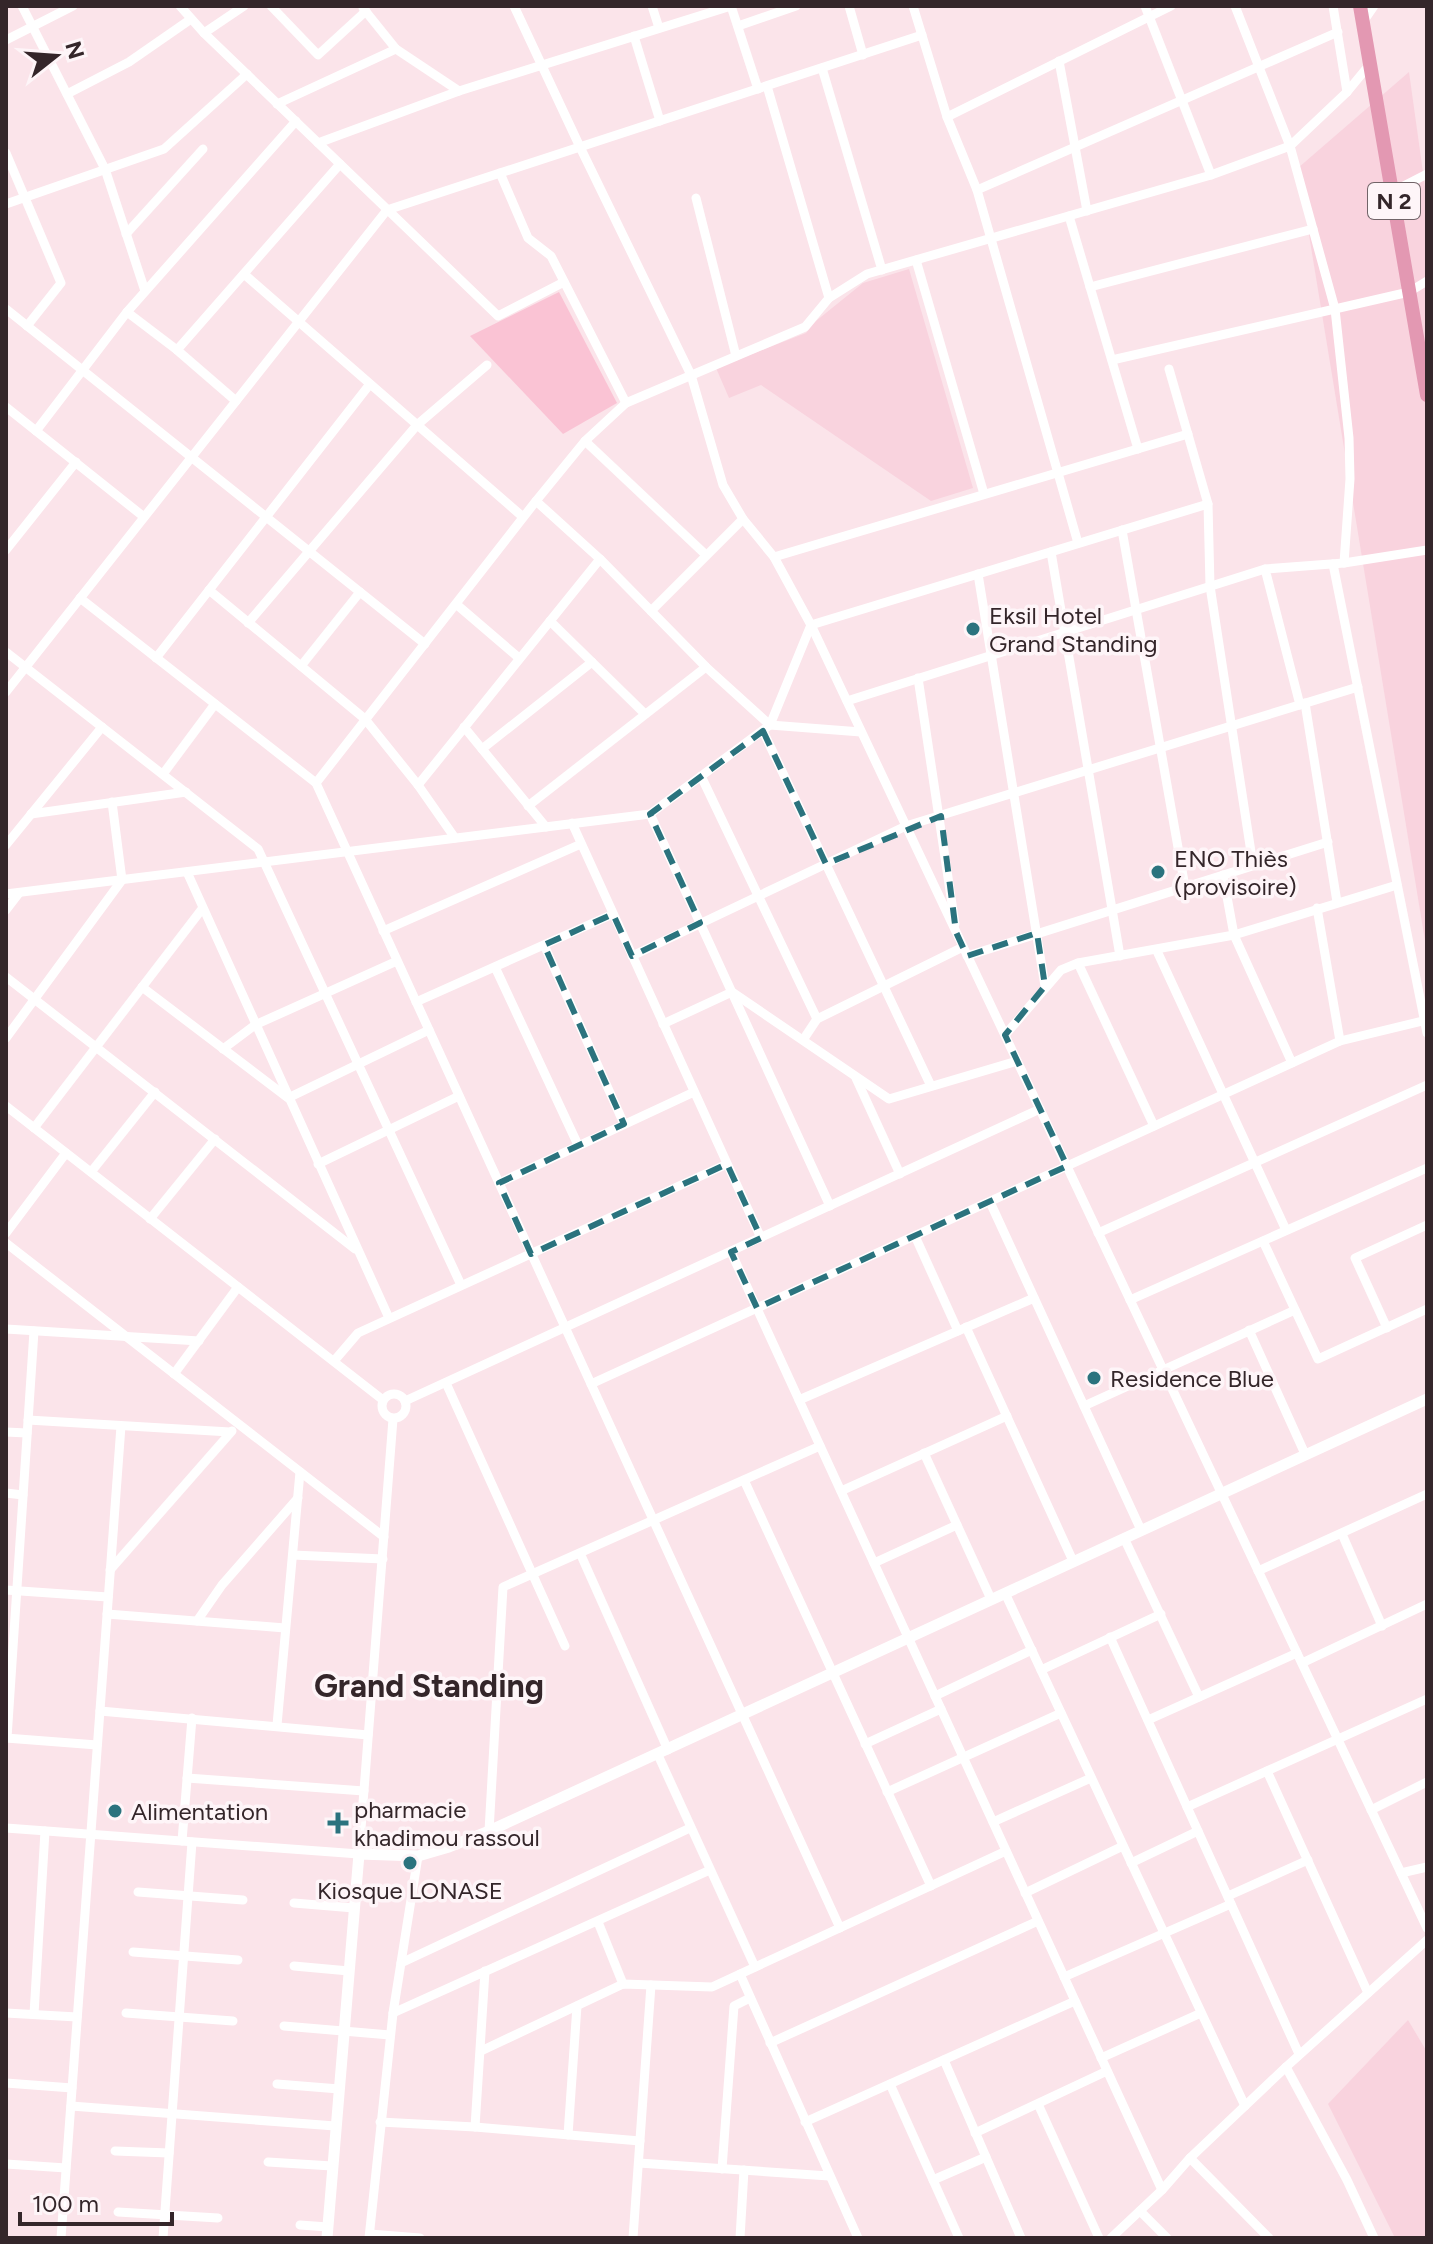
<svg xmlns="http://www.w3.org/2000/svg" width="1433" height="2244" font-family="Figtree,sans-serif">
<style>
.built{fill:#f9d3de}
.green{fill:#fac3d4}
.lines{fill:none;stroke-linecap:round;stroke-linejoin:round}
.minor{stroke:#fff;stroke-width:9}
.tertiary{stroke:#fff;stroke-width:11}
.trunk{stroke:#e398b2;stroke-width:14}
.marked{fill:none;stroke:#2b737e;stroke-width:6;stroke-dasharray:16 10;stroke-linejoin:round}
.poi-dot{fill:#2b737e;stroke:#fef5f8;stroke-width:3}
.labels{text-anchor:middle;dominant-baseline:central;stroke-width:7;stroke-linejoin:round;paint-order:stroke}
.shield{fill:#fef5f8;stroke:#716468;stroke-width:2}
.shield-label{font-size:22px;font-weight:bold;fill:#34262a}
.poi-label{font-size:24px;fill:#34262a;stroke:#fef5f8;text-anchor:start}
.district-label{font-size:32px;font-weight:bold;fill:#34262a;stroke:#fef5f8}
</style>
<rect width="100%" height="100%" fill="#fbe4ea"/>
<g class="built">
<polygon points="1409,72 1427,201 1427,953 1298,168"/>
<polygon points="909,269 973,488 931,501 761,385 729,398 716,368 806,333 816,321 863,283"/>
<polygon points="1408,2020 1427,2052 1427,2238 1395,2238 1328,2104"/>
</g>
<polygon class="green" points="559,292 617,403 563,434 470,336"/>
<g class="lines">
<g class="minor">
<polyline points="22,6 105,169 145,291"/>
<polyline points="180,6 204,33 498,316 564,282"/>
<polyline points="271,6 318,55 366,11"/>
<polyline points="514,6 580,147 691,375 723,485 743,519 774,557 811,625 1427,1928"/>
<polyline points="652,6 659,28"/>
<polyline points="731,6 758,89"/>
<polyline points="849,6 863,55"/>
<polyline points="913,6 947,117 977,190 1078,543"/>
<polyline points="1145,6 1211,175"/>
<polyline points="1235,6 1290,146 1335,309 1349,438 1350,479 1344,563"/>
<polyline points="1333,6 1347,92"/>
<polyline points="363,8 396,49 459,91"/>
<polyline points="1363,22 1374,6"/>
<polyline points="738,26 796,6"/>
<polyline points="204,33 244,6"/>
<polyline points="634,36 660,121"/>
<polyline points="6,40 73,6"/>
<polyline points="1059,61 1087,211"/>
<polyline points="822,68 882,270"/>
<polyline points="767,86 829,298"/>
<polyline points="67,94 129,62 191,19"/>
<polyline points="277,104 396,49"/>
<polyline points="947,117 1171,6"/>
<polyline points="318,143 459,91 731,6"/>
<polyline points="6,153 61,283 27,326"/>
<polyline points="500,173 528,238 551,256 626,403"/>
<polyline points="977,190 1338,32"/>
<polyline points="1392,192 1427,174"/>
<polyline points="696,198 736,356"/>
<polyline points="6,204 164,149 247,74"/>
<polyline points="1069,216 1138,449"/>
<polyline points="126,234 203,149"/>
<polyline points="916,260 984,494"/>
<polyline points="244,274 523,517"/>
<polyline points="1090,287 1313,229"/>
<polyline points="6,309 425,644"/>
<polyline points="127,312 177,350 236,401"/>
<polyline points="177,350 340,164"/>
<polyline points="1112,360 1409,292 1427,281"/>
<polyline points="1169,369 1208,504 1210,586 1253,865"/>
<polyline points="6,407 144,517"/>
<polyline points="36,431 127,312 296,121"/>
<polyline points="585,441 706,555"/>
<polyline points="536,501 600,559 706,667 770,725 861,732"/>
<polyline points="1122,530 1185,887"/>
<polyline points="6,550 76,462"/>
<polyline points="1051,552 1120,956"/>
<polyline points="774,557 1188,434"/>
<polyline points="1333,564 1427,1033"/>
<polyline points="1265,569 1300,705"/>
<polyline points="978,574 1045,986"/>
<polyline points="209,590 365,719 418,785 455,838"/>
<polyline points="80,598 316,783 840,1928"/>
<polyline points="456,604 519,658"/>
<polyline points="651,611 743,519"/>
<polyline points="550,621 645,714"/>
<polyline points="248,623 417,425 487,365"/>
<polyline points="811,625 1208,504"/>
<polyline points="6,652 258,849 461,1285"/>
<polyline points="156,658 370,384"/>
<polyline points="301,666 360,592"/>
<polyline points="918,678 955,924"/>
<polyline points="6,692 387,210 922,35"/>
<polyline points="847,701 1265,569 1344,563 1427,550"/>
<polyline points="1305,703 1337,902"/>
<polyline points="464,727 546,827"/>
<polyline points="763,731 931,1086"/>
<polyline points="482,749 592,662"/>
<polyline points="163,774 215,704"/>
<polyline points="701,776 817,1019"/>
<polyline points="316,783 536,501 585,441 626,403 805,327 829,298 867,274 1211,175 1290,146 1347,92 1370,64"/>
<polyline points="418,785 600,559"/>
<polyline points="528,806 706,667"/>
<polyline points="31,814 186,792"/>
<polyline points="650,814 830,1206"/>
<polyline points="572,823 761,1238"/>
<polyline points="6,845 102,727"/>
<polyline points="187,872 389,1318"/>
<polyline points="1223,875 1234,935 1292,1063"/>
<polyline points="6,894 650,814 770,725 811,625"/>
<polyline points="1317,908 1340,1041"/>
<polyline points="6,910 19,893"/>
<polyline points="383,931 581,844"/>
<polyline points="544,945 624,1124"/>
<polyline points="1157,951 1286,1230"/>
<polyline points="632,956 906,826 1358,687"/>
<polyline points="967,956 1328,842"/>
<polyline points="1078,963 1154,1126"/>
<polyline points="495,967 578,1145"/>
<polyline points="6,977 355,1249"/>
<polyline points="142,987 288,1098 429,1030"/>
<polyline points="416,1002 613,914"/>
<polyline points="663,1024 732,992 889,1099 1017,1061"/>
<polyline points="1005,1035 1061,970 1078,963 1234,935 1397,885"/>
<polyline points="6,1038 122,880 112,802"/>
<polyline points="803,1040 817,1019 963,947"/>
<polyline points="223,1049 255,1025 397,961"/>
<polyline points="856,1078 900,1174"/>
<polyline points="6,1106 383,1400"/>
<polyline points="34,1128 202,909"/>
<polyline points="318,1164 459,1096"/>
<polyline points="91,1172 155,1092"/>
<polyline points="499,1183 694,1092"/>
<polyline points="990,1202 1141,1530"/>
<polyline points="150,1219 215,1139"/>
<polyline points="6,1233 66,1153"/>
<polyline points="1098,1233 1427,1085"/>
<polyline points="915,1236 958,1331"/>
<polyline points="1263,1241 1318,1359 1427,1309"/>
<polyline points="6,1243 384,1537"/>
<polyline points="731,1252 1162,2190"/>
<polyline points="1130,1300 1427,1168"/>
<polyline points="966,1327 1073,1561"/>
<polyline points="1387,1328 1355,1258 1427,1225"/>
<polyline points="6,1329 199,1341"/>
<polyline points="1249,1330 1305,1454"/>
<polyline points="334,1361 358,1333 727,1164"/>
<polyline points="174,1374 238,1287"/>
<polyline points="446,1383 565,1646"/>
<polyline points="591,1384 1340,1041 1427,1020"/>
<circle cx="394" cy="1406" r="12"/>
<polyline points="799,1400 1034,1298"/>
<polyline points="405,1401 1040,1109"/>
<polyline points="1084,1406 1295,1310"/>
<polyline points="28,1420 230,1432"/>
<polyline points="6,1432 27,1433"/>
<polyline points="924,1453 991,1599"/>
<polyline points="744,1480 931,1886"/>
<polyline points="841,1491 1007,1416"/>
<polyline points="6,1493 23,1495"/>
<polyline points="1342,1534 1382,1626"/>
<polyline points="1124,1538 1199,1697"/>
<polyline points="580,1553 668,1750"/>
<polyline points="293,1555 383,1559"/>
<polyline points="874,1563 957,1525"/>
<polyline points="110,1570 232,1431"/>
<polyline points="1258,1571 1427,1494"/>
<polyline points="6,1590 108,1597"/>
<polyline points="1005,1593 1245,2106"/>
<polyline points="107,1614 285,1628"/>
<polyline points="197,1621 222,1585 298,1498"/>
<polyline points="1110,1637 1299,2054"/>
<polyline points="1302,1663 1427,1604"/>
<polyline points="1041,1670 1161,1614"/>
<polyline points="935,1696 1032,1650"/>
<polyline points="100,1711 368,1735"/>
<polyline points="1148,1720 1297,1653"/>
<polyline points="277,1725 300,1472"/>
<polyline points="6,1738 97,1745"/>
<polyline points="7,1738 34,1331"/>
<polyline points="865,1744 941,1709"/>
<polyline points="658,1755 755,1967"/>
<polyline points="1267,1771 1368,1993"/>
<polyline points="187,1778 364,1791"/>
<polyline points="887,1792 1061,1713"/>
<polyline points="1187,1807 1427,1699"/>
<polyline points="1371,1810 1427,1782"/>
<polyline points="993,1822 1091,1778"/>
<polyline points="6,1828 359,1854 393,1419"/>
<polyline points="489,1831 503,1587 820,1446"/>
<polyline points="182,1841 192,1718"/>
<polyline points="1131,1863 1198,1831"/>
<polyline points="1401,1873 1427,1867"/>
<polyline points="138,1892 243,1900"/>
<polyline points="1025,1893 1123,1846"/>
<polyline points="1228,1896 1308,1860"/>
<polyline points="294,1903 354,1908"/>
<polyline points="598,1922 623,1984"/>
<polyline points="133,1952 238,1960"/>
<polyline points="401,1963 690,1828"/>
<polyline points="294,1966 349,1971"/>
<polyline points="740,1974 858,2238"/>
<polyline points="1064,1977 1231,1904"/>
<polyline points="6,2013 77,2017"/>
<polyline points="126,2013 233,2021"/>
<polyline points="393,2013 710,1870"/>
<polyline points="34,2014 45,1831"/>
<polyline points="284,2026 390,2035"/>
<polyline points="770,2043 1038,1921"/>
<polyline points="481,2051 623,1984 712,1987 1006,1851"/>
<polyline points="1101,2058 1201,2013"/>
<polyline points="944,2060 1021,2238"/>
<polyline points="1286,2067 1347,2180 1374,2238"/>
<polyline points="6,2083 72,2088"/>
<polyline points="277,2084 339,2089"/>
<polyline points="890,2084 959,2238"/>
<polyline points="1038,2104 1099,2238"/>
<polyline points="71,2106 335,2126"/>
<polyline points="380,2122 475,2127 640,2141"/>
<polyline points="805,2122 1075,2001"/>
<polyline points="475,2127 485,1971"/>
<polyline points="975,2133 1107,2071"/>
<polyline points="568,2135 577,2006"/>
<polyline points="115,2151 169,2153"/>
<polyline points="1190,2158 1269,2238"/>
<polyline points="268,2162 332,2166"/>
<polyline points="639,2163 829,2176"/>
<polyline points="6,2164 66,2168"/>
<polyline points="722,2169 734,2006 750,1998"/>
<polyline points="933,2180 986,2157"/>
<polyline points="1140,2211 1167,2238"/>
<polyline points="118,2212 218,2218"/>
<polyline points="300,2225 328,2227"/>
<polyline points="370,2234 420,2238"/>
<polyline points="61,2238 121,1426"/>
<polyline points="163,2238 192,1842"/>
<polyline points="369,2238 393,2013 418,1856"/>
<polyline points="633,2238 651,1985"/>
<polyline points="740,2238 744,2170"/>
<polyline points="1111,2238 1162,2190 1190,2158 1286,2067 1427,1940"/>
</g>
<polyline class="tertiary" points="327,2238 359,1854 418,1856 449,1847 489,1831 1427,1399"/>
<polyline class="trunk" points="1360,6 1427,395"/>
</g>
<path class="marked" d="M763 731 826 864 941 816 956 932 967 956 1037 933 1045 986 1005 1035 1067 1166 757 1308 731 1252 761 1238 727 1164 531 1254 499 1183 624 1124 544 945 613 914 632 956 700 923 650 814Z"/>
<g class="poi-dot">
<circle cx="973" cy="629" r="8"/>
<circle cx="1158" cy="872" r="8"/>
<circle cx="1094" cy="1378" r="8"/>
<circle cx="115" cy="1811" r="8"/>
<path d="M334 1811h8v8h8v8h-8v8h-8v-8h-8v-8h8z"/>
<circle cx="410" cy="1863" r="8"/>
</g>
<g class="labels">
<rect class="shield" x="1368" y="183" width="52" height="36" rx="6"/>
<g class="shield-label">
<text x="1394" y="201">N 2</text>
</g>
<g class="poi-label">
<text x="989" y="615">Eksil Hotel<tspan x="989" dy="28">Grand Standing</tspan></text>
<text x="1174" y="858">ENO Thiès<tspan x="1174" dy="28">(provisoire)</tspan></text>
<text x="1110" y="1378">Residence Blue</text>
<text x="354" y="1809">pharmacie<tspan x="354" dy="28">khadimou rassoul</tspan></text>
<text x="131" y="1811">Alimentation</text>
<text x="410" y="1890" text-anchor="middle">Kiosque LONASE</text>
</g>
<g class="district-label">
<text x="429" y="1686">Grand Standing</text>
</g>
</g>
<rect width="1433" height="2244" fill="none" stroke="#34262a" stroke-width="16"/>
<g transform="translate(56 56) rotate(73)" stroke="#fef5f8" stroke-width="6" paint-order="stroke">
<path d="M0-6L14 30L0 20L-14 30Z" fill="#34262a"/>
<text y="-12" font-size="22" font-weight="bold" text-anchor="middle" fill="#34262a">N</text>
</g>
<path d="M20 2212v12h152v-12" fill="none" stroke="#34262a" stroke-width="4"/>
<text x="32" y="2212" font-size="24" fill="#34262a" stroke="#fef5f8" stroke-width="6" paint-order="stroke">100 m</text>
</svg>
